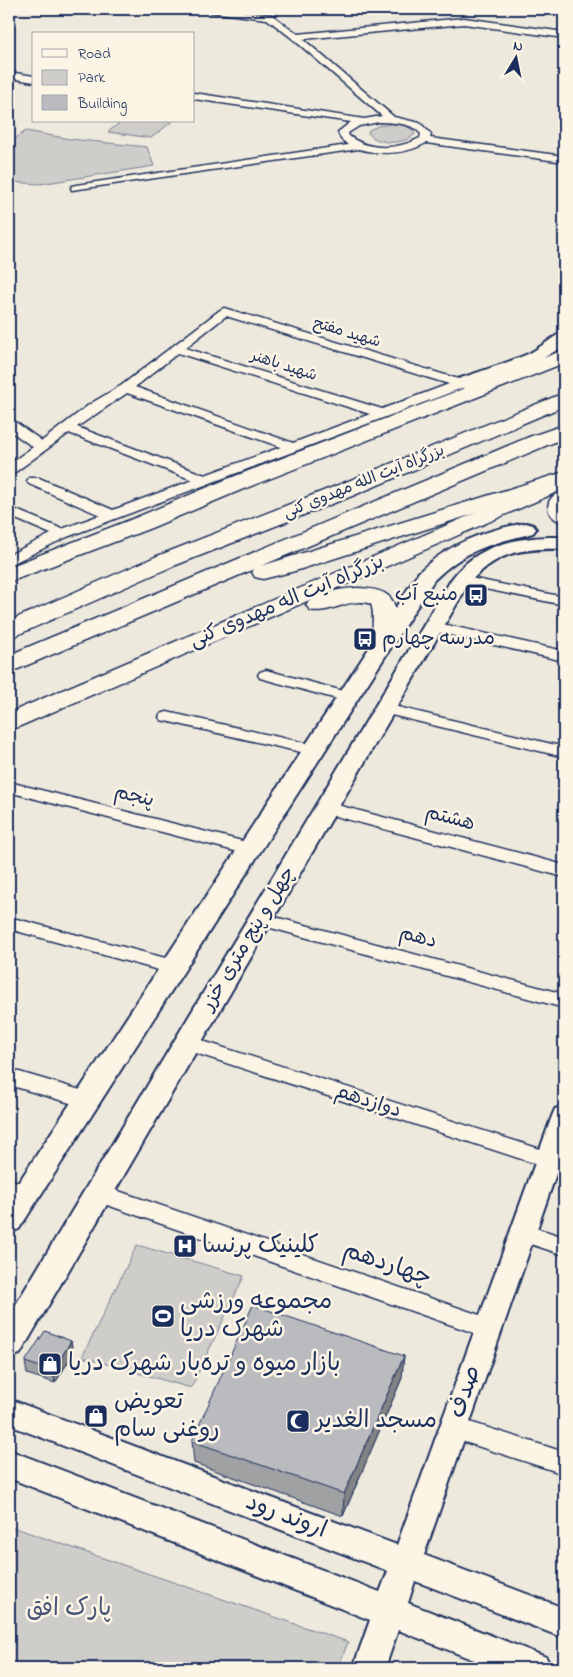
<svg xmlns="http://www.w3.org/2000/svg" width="573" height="1677" font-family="'Indie Flower','Playpen Sans Arabic',sans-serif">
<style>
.green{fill:#cfcdca;stroke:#757e94}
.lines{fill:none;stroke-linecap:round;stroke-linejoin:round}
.minor-casing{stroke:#1b2f5e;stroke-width:3}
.tertiary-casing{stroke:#1b2f5e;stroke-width:4}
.secondary-casing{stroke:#1b2f5e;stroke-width:4}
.primary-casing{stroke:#1b2f5e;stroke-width:3}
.trunk-casing{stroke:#1b2f5e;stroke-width:3}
.minor{fill:#fcf5e5;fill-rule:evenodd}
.tertiary{fill:#fcf5e5;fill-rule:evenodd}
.secondary{fill:#fcf5e5;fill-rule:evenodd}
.primary{fill:#fcf5e5;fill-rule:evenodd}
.trunk{fill:#fcf5e5;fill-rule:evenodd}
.wall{fill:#a0a1a3;stroke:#1b2f5e}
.shaded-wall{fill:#828385;stroke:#1b2f5e}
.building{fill:#babbbe;stroke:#1b2f5e}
.labels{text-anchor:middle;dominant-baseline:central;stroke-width:5;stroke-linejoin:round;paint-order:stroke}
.far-street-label{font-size:16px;fill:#1b2f5e;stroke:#fcf5e5}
.poi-label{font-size:20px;fill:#1b2f5e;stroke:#fcf5e5;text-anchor:end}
.street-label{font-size:20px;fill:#1b2f5e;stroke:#fcf5e5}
.near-poi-label{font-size:24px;fill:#1b2f5e;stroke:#fcf5e5;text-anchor:start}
.near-street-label{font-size:24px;fill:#1b2f5e;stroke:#fcf5e5}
.near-park-label{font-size:24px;fill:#485679;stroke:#fcf5e5}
</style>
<rect width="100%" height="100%" fill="#eee9dd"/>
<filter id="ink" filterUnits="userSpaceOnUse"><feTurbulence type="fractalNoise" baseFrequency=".02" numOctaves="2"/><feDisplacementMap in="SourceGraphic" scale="10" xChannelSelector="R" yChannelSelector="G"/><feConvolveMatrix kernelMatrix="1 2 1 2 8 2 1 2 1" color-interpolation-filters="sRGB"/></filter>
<g filter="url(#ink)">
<g class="green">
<polygon points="122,121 173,121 151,138 108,132"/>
<path d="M392 124 406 126 414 131 415 134C405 145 377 145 368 133L369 130 378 126Z"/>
<polygon points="26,131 70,139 147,147 154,166 40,184 9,182 9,143"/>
<polygon points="137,1245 244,1276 191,1388 82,1357"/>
<polygon points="9,1528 15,1528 348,1642 338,1668 9,1668"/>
</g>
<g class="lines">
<g class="minor-casing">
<g id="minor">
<path d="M207 9H227L272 15 298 34 464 18 564 32V38L464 24 303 39 394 117 420 123 431 134 430 138 564 156V162L426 143C404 155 382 155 359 149L72 190 71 188 72 186 76 185 348 145 341 139 338 132 351 122 194 99V93L364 119 382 116 293 39 267 19 211 12ZM379 122C394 123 411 122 421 134L420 138C397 150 369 151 349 136L348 133 359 126Z"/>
<polygon points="9,72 34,76 34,82 9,78"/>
<path d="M224 308 465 381 467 384 465 387 67 537 9 565V555L51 534 9 516V507L62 529 100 515 29 484 27 481 29 478H39L113 510 193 480 69 433 14 473 9 474V464L33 447 9 430V420L14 421 42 441 90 404 122 385 220 310ZM226 316 449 384 382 409 185 348ZM178 353 370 414 293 443 135 387ZM127 393 281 447 205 475 77 427Z"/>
<polygon points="461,576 564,597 564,605 456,583 454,580 456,577"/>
<polygon points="433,622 564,651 564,661 428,630 425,627 428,624"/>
<polygon points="266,670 354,694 356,697 354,700 348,702 260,678 258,675 260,672"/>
<polygon points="385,704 564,747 564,757 379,712 377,709 379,706"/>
<polygon points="167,712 314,745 320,746 322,750 320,754 314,755 161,720 159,717 161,714"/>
<polygon points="9,782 250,843 256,845 259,849 256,853 250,855 9,792"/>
<polygon points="326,802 564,865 564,877 320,812 317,808 320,804"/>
<polygon points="260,913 564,994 564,1008 253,923 251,919 253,915"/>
<polygon points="9,917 173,960 180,962 182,967 180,972 173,974 9,929"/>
<polygon points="187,1036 556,1154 560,1160 556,1166 549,1168 180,1048 177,1043 180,1038"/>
<polygon points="9,1069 94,1094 97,1100 94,1106 87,1108 9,1085"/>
<polygon points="9,1179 34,1187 37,1193 34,1199 26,1202 9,1196"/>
<polygon points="98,1184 497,1321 500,1328 497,1335 489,1338 90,1199 87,1193 90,1187"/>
<polygon points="523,1224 564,1237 564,1255 515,1239 512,1233 515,1227"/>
<polygon points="454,1417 564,1452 564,1474 446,1436 442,1428 446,1420"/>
</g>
</g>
<g class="tertiary-casing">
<polygon id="tertiary" points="564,1106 564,1151 424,1555 564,1608 564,1638 415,1581 408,1603 546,1657 551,1668 494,1668 398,1630 385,1668 353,1668 370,1620 9,1478 9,1450 380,1592 388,1571 9,1425 9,1399 397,1545 552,1116 555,1109"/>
</g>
<g class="secondary-casing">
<g id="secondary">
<path d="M564 332V346L538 361 467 388H455L453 384 455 380C479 372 504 364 528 354 539 349 556 334 564 332Z"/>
<path d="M526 523 533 525 536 529 533 533C491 544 467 548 434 580L19 1229 9 1233V1197L419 572C450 543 485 530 526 523Z"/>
<path d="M549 537H564V549C523 548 498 551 469 583L20 1354 9 1357V1316L451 580C474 547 511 538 549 537Z"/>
</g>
</g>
<g class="primary-casing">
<g id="primary">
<polygon points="564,350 564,363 241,490 151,528 9,582 9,567 135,518 225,480"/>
<polygon points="564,475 564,489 18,727 9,730 9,713"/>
<path d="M564 491V523C543 517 543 496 564 491Z"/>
<path d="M357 588C384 589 397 594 397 623 397 631 398 638 394 645L385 647 376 645C369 634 376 617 371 604 349 596 331 615 310 610L306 605C315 592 342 589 357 588Z"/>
</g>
</g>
<g class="trunk-casing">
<g id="trunk">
<polygon points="564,393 564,406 352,496 171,567 17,635 9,637 9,621 155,557 336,486"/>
<polygon points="564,425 564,438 261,566 564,472 564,485 295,571 263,579 255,577 252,572 254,569 18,669 9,671 9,655 529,437"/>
</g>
</g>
<use href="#minor" class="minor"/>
<use href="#tertiary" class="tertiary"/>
<use href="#secondary" class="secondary"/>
<use href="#primary" class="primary"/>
<use href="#trunk" class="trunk"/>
</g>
<g class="wall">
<polygon points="71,1341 73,1354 55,1383 27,1374 25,1362"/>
<polygon points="402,1378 343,1516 194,1463 192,1441"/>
</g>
<g class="shaded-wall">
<polygon points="71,1341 73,1354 55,1383 53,1371"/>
<polygon points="404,1356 402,1378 343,1516 344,1494"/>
</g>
<g class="building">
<polygon points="253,1305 404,1356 344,1494 192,1441"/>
<polygon points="45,1331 71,1341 53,1371 25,1362"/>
</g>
</g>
<defs>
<g id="bus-square" transform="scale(1.25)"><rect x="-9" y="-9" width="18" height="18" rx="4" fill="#1b2f5e" stroke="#fcf5e5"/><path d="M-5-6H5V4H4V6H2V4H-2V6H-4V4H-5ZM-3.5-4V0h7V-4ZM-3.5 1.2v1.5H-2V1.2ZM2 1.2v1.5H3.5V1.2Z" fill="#fff"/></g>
<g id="hospital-square" transform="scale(1.25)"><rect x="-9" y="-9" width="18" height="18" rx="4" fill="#1b2f5e" stroke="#fcf5e5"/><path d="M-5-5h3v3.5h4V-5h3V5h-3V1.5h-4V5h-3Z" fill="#fff"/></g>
<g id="stadium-square" transform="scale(1.25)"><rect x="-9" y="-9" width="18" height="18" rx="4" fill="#1b2f5e" stroke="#fcf5e5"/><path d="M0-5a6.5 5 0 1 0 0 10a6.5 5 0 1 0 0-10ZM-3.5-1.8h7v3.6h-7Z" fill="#fff"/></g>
<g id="shop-square" transform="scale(1.25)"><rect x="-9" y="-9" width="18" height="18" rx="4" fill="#1b2f5e" stroke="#fcf5e5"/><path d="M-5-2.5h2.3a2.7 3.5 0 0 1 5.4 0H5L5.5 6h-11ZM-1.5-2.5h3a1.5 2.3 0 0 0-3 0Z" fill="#fff"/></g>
<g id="mosque-square" transform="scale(1.25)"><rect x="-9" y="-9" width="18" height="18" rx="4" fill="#1b2f5e" stroke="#fcf5e5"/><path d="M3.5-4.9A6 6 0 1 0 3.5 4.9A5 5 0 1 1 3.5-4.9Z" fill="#fff"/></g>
</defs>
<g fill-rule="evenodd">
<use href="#bus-square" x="476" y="595"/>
<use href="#bus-square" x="365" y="639"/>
<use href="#hospital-square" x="185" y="1246"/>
<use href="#stadium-square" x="163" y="1316"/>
<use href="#shop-square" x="50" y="1364"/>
<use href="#shop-square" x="96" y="1416"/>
<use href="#mosque-square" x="298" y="1421"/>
</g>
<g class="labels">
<g class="far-street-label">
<text transform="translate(347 333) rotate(17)">شهید مفتح</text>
<text transform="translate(284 366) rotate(18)">شهید باهنر</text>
<text transform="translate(364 482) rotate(-22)">بزرگراه آیت الله مهدوی کنی</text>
</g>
<g class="poi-label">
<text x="458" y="595">منبع آب</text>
<text x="382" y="639" text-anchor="start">مدرسه چهارم</text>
</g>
<g class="street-label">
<text transform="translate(287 602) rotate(-23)">بزرگراه آیت اله مهدوی کنی</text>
<text transform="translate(134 797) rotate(14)">پنجم</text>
<text transform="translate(450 819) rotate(15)">هشتم</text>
<text transform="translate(418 938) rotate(15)">دهم</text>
<text transform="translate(249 939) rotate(-59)">چهل و پنج متری خزر</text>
<text transform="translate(368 1102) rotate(18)">دوازدهم</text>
</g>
<g class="near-poi-label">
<text x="202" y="1246">کلینیک پرنسا</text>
<text x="180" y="1302">مجموعه ورزشی<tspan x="180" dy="28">شهرک دریا</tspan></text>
<text x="68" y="1364">بازار میوه و تره‌بار شهرک دریا</text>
<text x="114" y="1402">تعویض<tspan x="114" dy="28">روغنی سام</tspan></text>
<text x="316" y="1421">مسجد الغدیر</text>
</g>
<g class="near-street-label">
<text transform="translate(387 1265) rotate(19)">چهاردهم</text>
<text transform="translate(466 1392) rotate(-71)">صدف</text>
<text transform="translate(286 1517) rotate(21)">اروند رود</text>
</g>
<g class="near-park-label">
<text x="69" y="1609">پارک افق</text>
</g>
</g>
<rect width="573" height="1677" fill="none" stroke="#fcf5e5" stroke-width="30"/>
<rect x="15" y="15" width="543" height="1647" fill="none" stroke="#1b2f5e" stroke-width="2" filter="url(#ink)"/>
<rect x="32" y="32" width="162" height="90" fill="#fcf5e5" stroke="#a2a6af"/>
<rect x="42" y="49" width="25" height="8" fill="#fcf5e5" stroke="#a2a6af"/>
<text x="78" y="58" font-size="15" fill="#1b2f5e">Road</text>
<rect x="42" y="70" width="25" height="15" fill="#cfcdca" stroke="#a2a6af"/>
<text x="78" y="82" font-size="15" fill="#1b2f5e">Park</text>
<rect x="42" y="95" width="25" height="15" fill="#babbbe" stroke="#a2a6af"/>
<text x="78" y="108" font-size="15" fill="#1b2f5e">Building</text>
<g transform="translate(516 58) rotate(10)" stroke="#fcf5e5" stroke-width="4" paint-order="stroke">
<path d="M0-4L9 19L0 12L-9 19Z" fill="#1b2f5e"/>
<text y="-8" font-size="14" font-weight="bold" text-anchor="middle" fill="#1b2f5e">N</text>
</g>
</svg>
